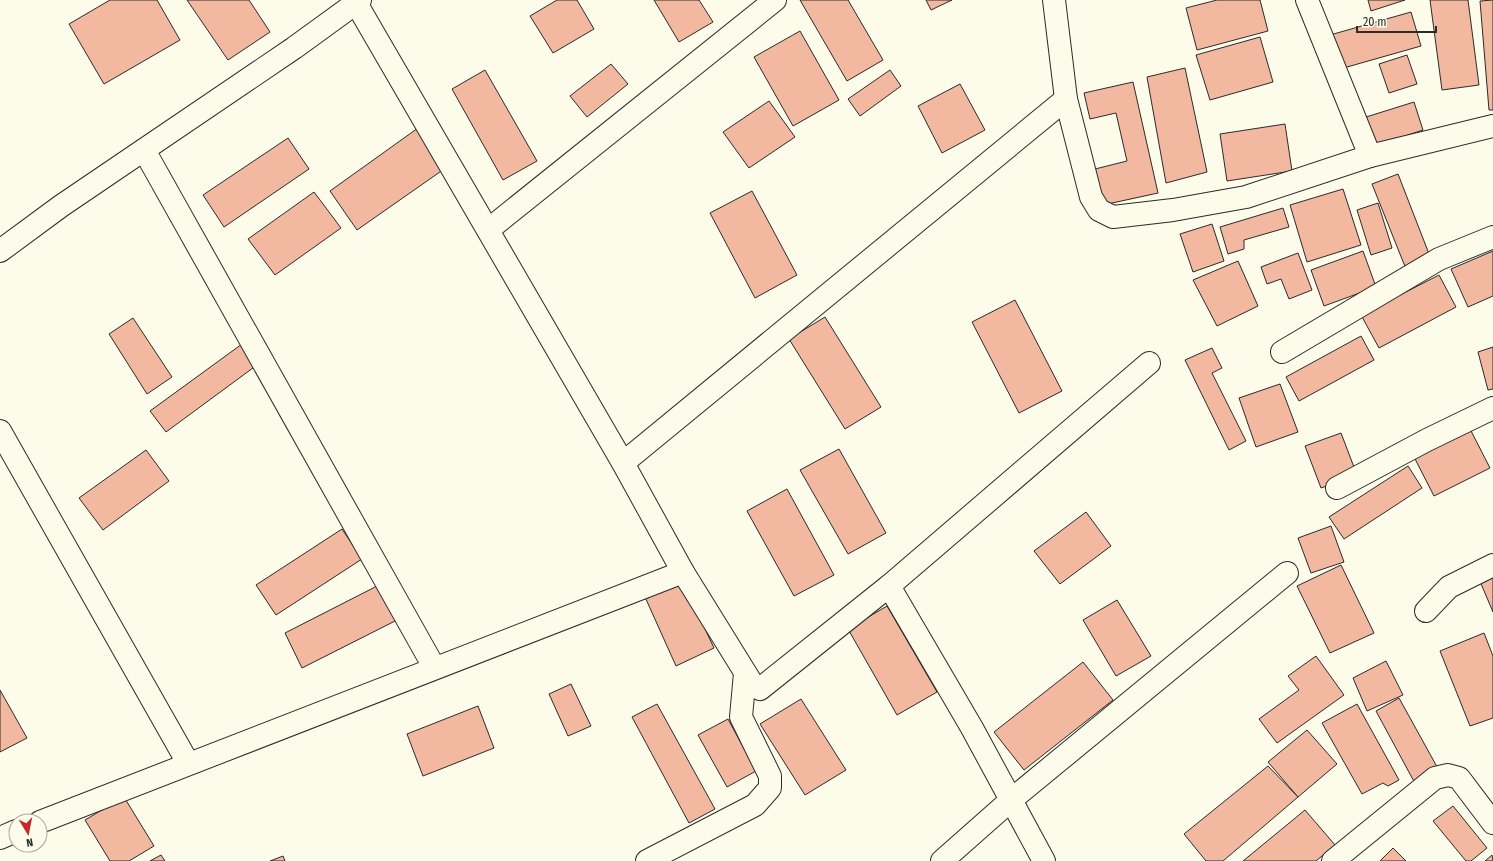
<svg xmlns="http://www.w3.org/2000/svg" width="1493" height="861" font-family="'Fira Sans Condensed',sans-serif">
<style>
.building{fill:#f2b8a0;stroke:#2b2b2b}
.lines{fill:none;stroke-linecap:round;stroke-linejoin:round}
.minor-casing{stroke:#2b2b2b;stroke-width:24}
.minor{stroke:#fdfbea;stroke-width:22}
</style>
<rect width="100%" height="100%" fill="#fdfbea"/>
<g class="building">
<polygon points="110,0 157,0 180,40 104,84 69,24"/>
<polygon points="187,0 249,0 270,32 228,60"/>
<polygon points="557,0 577,0 594,29 553,53 530,16"/>
<polygon points="654,0 699,0 713,22 679,42"/>
<polygon points="800,0 848,0 883,60 847,81"/>
<polygon points="926,0 952,0 931,10"/>
<polygon points="1217,0 1260,0 1268,31 1197,50 1186,8"/>
<polygon points="1368,0 1405,0 1371,11"/>
<polygon points="1430,0 1468,0 1479,85 1442,90"/>
<polygon points="1493,0 1493,110 1489,110 1480,1"/>
<polygon points="1411,12 1421,46 1340,69 1330,35"/>
<polygon points="800,31 839,100 793,126 754,57"/>
<polygon points="1260,37 1273,82 1210,100 1196,55"/>
<polygon points="1407,55 1417,84 1389,93 1379,64"/>
<polygon points="611,64 628,84 587,117 570,96"/>
<polygon points="1185,68 1207,172 1166,183 1147,77"/>
<polygon points="485,70 537,161 503,180 452,89"/>
<polygon points="890,70 901,86 860,116 848,99"/>
<polygon points="1133,82 1158,193 1103,205 1095,169 1127,161 1116,113 1090,119 1084,93"/>
<polygon points="960,84 985,130 942,153 918,106"/>
<polygon points="769,101 795,137 749,168 723,132"/>
<polygon points="1414,102 1423,130 1372,147 1363,118"/>
<polygon points="1285,124 1292,171 1227,181 1220,134"/>
<polygon points="418,128 447,167 357,230 330,191"/>
<polygon points="288,138 309,169 224,227 203,195"/>
<polygon points="1398,174 1431,259 1406,269 1372,184"/>
<polygon points="1343,189 1361,245 1307,262 1290,205"/>
<polygon points="752,191 797,275 755,298 710,213"/>
<polygon points="314,192 341,228 275,275 248,239"/>
<polygon points="1378,203 1392,248 1371,255 1357,210"/>
<polygon points="1283,208 1289,227 1244,240 1244,249 1228,254 1220,227"/>
<polygon points="1212,224 1224,261 1193,272 1180,234"/>
<polygon points="1363,251 1376,287 1324,306 1311,270"/>
<polygon points="1493,251 1493,296 1468,307 1451,269"/>
<polygon points="1298,253 1312,290 1289,299 1281,279 1267,284 1261,267"/>
<polygon points="1238,261 1258,306 1217,326 1193,280"/>
<polygon points="1439,275 1456,307 1379,348 1361,315"/>
<polygon points="1015,300 1062,391 1019,413 972,322"/>
<polygon points="825,317 881,407 845,429 789,339"/>
<polygon points="133,318 172,377 147,394 109,334"/>
<polygon points="1361,336 1374,360 1299,401 1286,377"/>
<polygon points="242,344 257,365 166,432 150,411"/>
<polygon points="1493,347 1493,389 1488,390 1478,352"/>
<polygon points="1212,348 1222,368 1212,373 1246,441 1229,450 1185,360"/>
<polygon points="1280,384 1298,432 1256,447 1239,398"/>
<polygon points="1469,427 1490,468 1434,496 1413,455"/>
<polygon points="1341,433 1357,475 1321,488 1305,446"/>
<polygon points="839,449 886,533 848,554 800,470"/>
<polygon points="146,450 169,481 103,530 79,498"/>
<polygon points="1408,466 1422,488 1344,539 1329,517"/>
<polygon points="787,489 834,575 794,596 747,511"/>
<polygon points="1086,512 1111,546 1060,584 1034,551"/>
<polygon points="1331,526 1344,562 1311,573 1298,538"/>
<polygon points="342,529 362,559 276,615 256,585"/>
<polygon points="1341,565 1374,633 1330,653 1297,586"/>
<polygon points="1493,573 1493,612 1479,579"/>
<polygon points="682,580 714,648 676,666 645,597"/>
<polygon points="379,585 397,620 302,668 285,633"/>
<polygon points="1117,600 1151,656 1116,676 1083,620"/>
<polygon points="887,606 937,692 897,715 848,629"/>
<polygon points="1484,633 1493,656 1493,718 1470,726 1440,651"/>
<polygon points="1316,656 1344,695 1277,743 1259,719 1299,690 1288,676"/>
<polygon points="1386,661 1403,695 1367,711 1353,678"/>
<polygon points="1083,662 1113,700 1024,770 994,732"/>
<polygon points="571,684 591,726 568,736 549,694"/>
<polygon points="0,690 27,738 0,752"/>
<polygon points="1399,698 1441,774 1417,787 1376,711"/>
<polygon points="801,699 846,770 805,795 760,724"/>
<polygon points="657,704 715,809 689,823 632,717"/>
<polygon points="1357,704 1399,780 1388,786 1383,783 1362,794 1322,723"/>
<polygon points="478,706 494,748 423,776 407,734"/>
<polygon points="728,719 756,771 727,787 698,735"/>
<polygon points="1307,730 1337,764 1298,797 1268,762"/>
<polygon points="1268,766 1298,797 1223,861 1206,861 1184,834"/>
<polygon points="124,797 154,846 129,861 110,861 85,820"/>
<polygon points="1453,806 1487,848 1471,861 1466,861 1433,821"/>
<polygon points="1305,810 1335,845 1316,861 1243,861"/>
<polygon points="1393,848 1406,861 1380,861"/>
<polygon points="161,855 165,861 150,861"/>
<polygon points="1492,855 1493,861 1485,861"/>
<polygon points="283,856 285,861 270,861"/>
</g>
<g class="lines">
<g class="minor-casing">
<g id="minor">
<polyline points="1054,0 1066,99 1091,197 1099,210 1113,217 1173,210 1246,197 1370,156 1493,126"/>
<polyline points="1307,0 1370,156"/>
<polyline points="356,3 623,463 683,572 753,685 760,689 889,586 1149,363"/>
<polyline points="144,150 434,667"/>
<polyline points="488,230 775,0"/>
<polyline points="0,251 61,206 294,48 360,0"/>
<polyline points="1282,352 1439,259 1493,237"/>
<polyline points="0,431 188,763"/>
<polyline points="623,463 1066,99"/>
<polyline points="1337,488 1427,440 1493,408"/>
<polyline points="889,586 972,728 1044,861"/>
<polyline points="1426,611 1449,587 1493,565"/>
<polyline points="40,822 683,572"/>
<polyline points="0,838 16,831"/>
<polyline points="647,861 755,805 770,788 770,776 741,717 745,673"/>
<polyline points="942,861 1011,800 1287,573"/>
<polyline points="1333,861 1435,778 1448,775 1459,778 1493,823"/>
</g>
</g>
<use href="#minor" class="minor"/>
</g>
<g transform="translate(28 833) rotate(170)"><circle r="19" fill="#fdfbea" stroke="#a9a89e"/>
<path d="M0-3L7 15L0 10L-7 15Z" fill="#c62828"/>
<text y="-6" font-size="11" font-weight="bold" text-anchor="middle" fill="#2b2b2b">N</text>
</g>
<path d="M1357 26v6h79v-6" fill="none" stroke="#2b2b2b" stroke-width="2"/>
<text x="1363" y="26" font-size="12" fill="#2b2b2b" stroke="#fdfbea" stroke-width="3" paint-order="stroke">20 m</text>
</svg>
